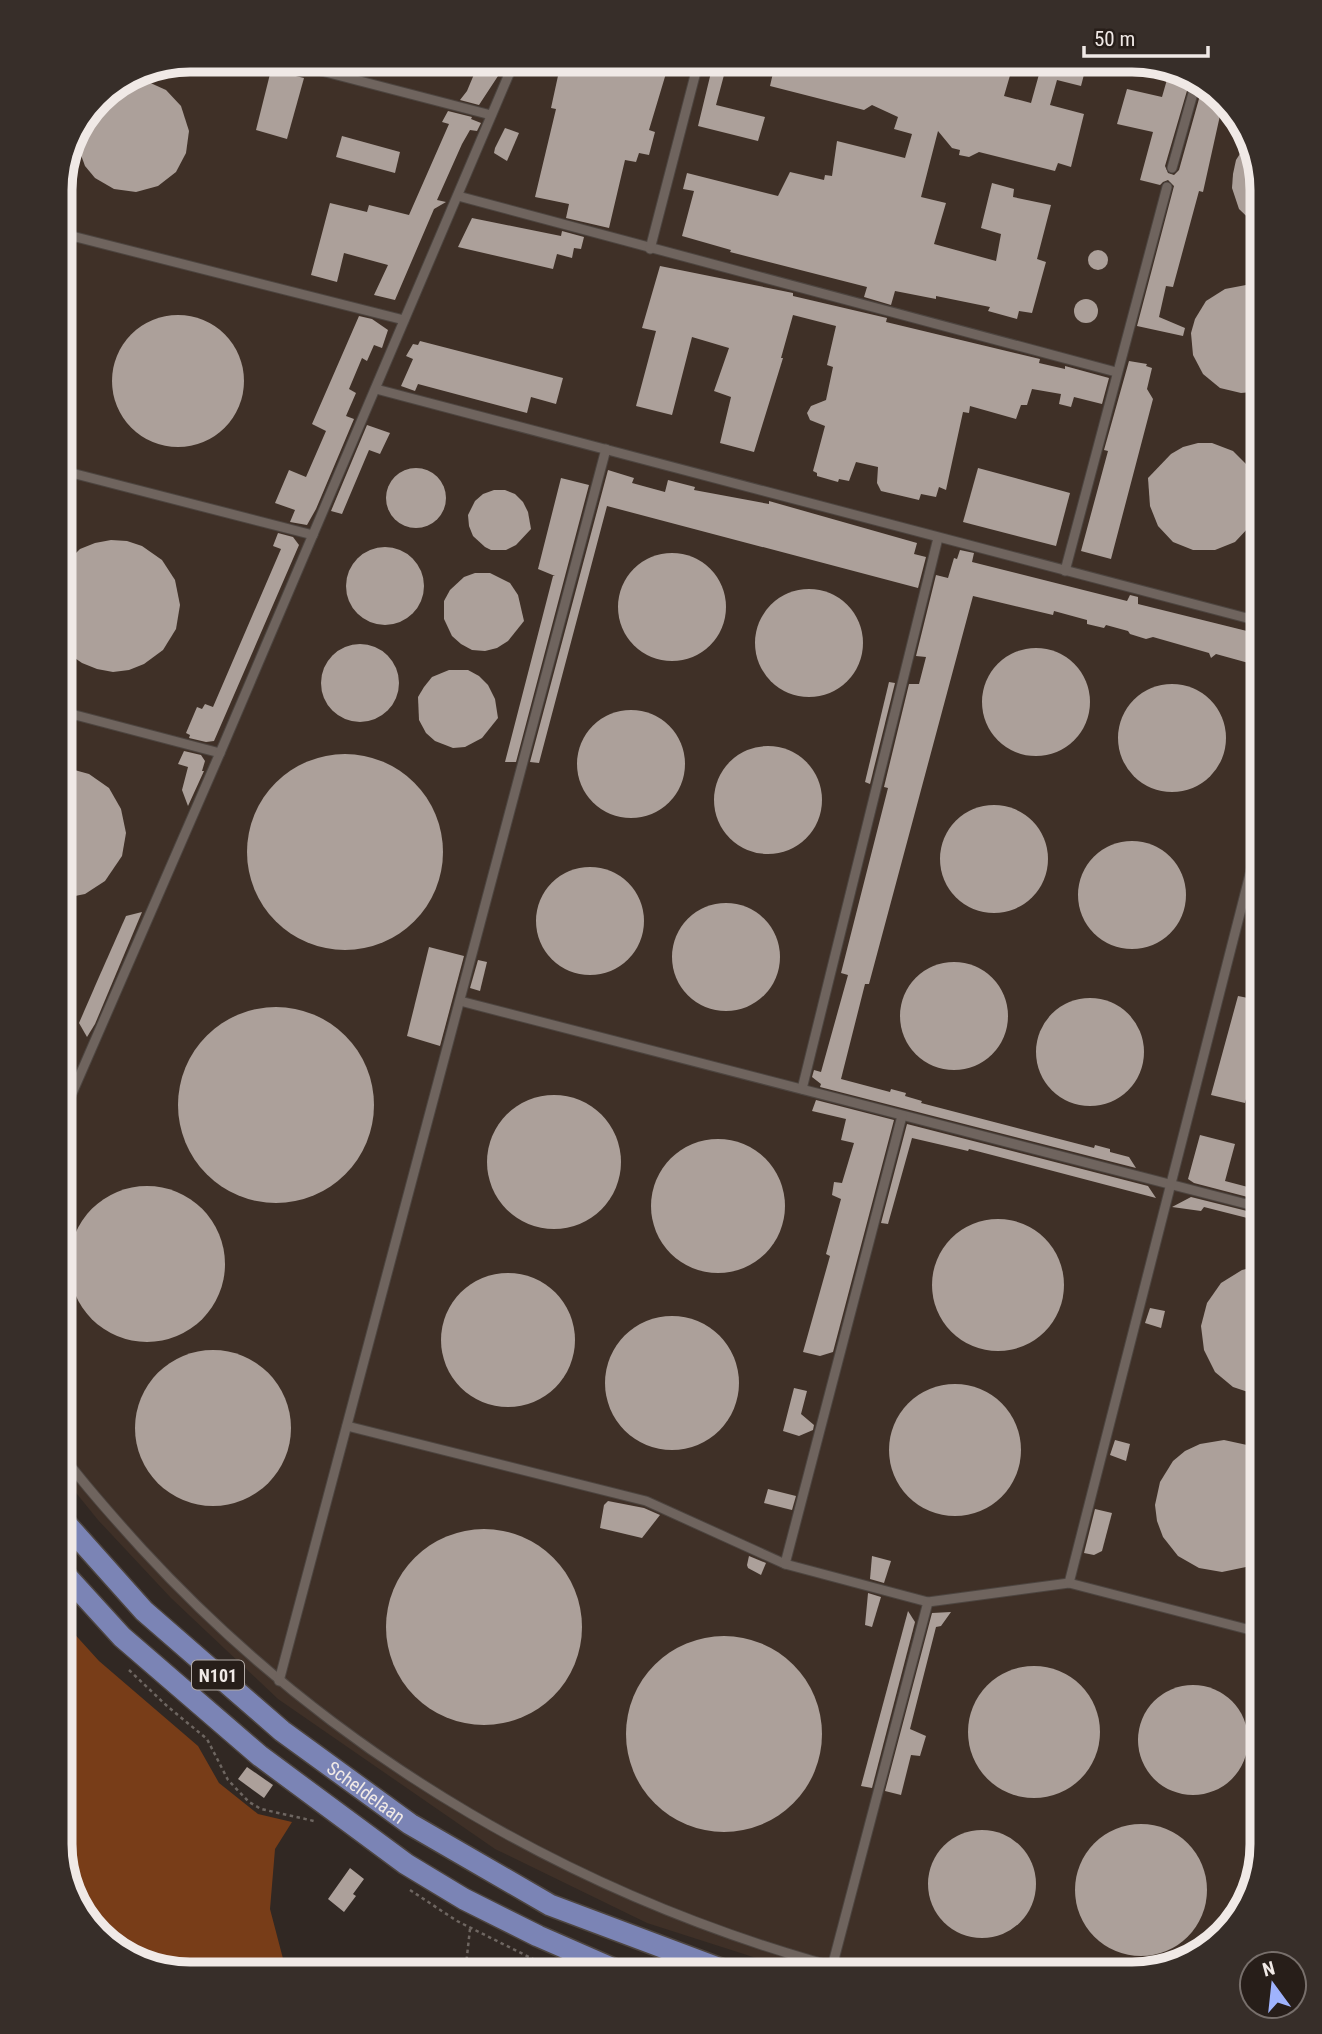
<svg xmlns="http://www.w3.org/2000/svg" width="1322" height="2034" font-family="'Roboto Condensed',sans-serif">
<style>
.built{fill:#3f3027}
.green{fill:#783d18}
.building{fill:#aca09a}
.lines{fill:none;stroke-linecap:round;stroke-linejoin:round}
.lane-casing{stroke:#4d4540;stroke-width:11}
.primary-casing{stroke:#4d4540;stroke-width:24}
.path{stroke:#6e6661;stroke-width:2.5;stroke-dasharray:3.5 3.5;stroke-linecap:butt}
.lane{stroke:#6f645e;stroke-width:9}
.primary{stroke:#7b84b5;stroke-width:21}
.labels{text-anchor:middle;dominant-baseline:central;stroke-width:7;stroke-linejoin:round;paint-order:stroke}
.shield{fill:#271e19;stroke:#b4aca8;stroke-width:2}
.shield-label{font-size:18px;font-weight:bold;fill:#f0e9e6}
.street-label{font-size:19px;fill:#f0e9e6;stroke:#271e19}
.rim{fill:none;stroke:#f0e9e6;stroke-width:9}
</style>
<rect width="100%" height="100%" fill="#312823"/>
<polygon class="built" points="190,60 1141,60 1204,81 1249,132 1262,190 1262,1845 1245,1910 1190,1961 1132,1974 806,1974 647,1923 495,1849 278,1699 171,1598 98,1520 60,1473 60,182 98,97 140,69"/>
<polygon class="green" points="60,1618 99,1661 198,1746 219,1783 258,1814 292,1822 275,1849 270,1909 287,1974 181,1974 118,1953 73,1902 60,1844"/>
<g class="building">
<polygon points="480,60 497,60 492,72 498,76 479,105 460,100 467,91"/>
<polygon points="601,60 670,60 649,130 655,132 649,155 639,153 636,162 625,160 609,228 566,218 569,204 535,197 556,109 551,108 561,62 597,72"/>
<polygon points="714,60 728,60 716,105 765,117 758,141 698,126"/>
<polygon points="770,60 983,60 982,64 1011,72 1004,96 1031,103 1043,60 1073,60 1087,63 1081,86 1057,80 1050,105 1084,114 1071,167 1058,163 1055,171 979,152 969,157 959,155 960,150 952,148 938,131 921,197 946,203 934,244 996,261 1001,234 981,228 992,183 1014,189 1013,197 1051,205 1037,259 1046,262 1032,313 1019,311 1017,319 988,311 990,307 936,296 936,299 895,291 891,305 864,297 867,287 730,252 731,250 682,236 694,191 683,189 687,173 778,196 790,172 824,180 825,175 832,176 837,141 905,158 912,134 894,129 898,117 872,105 864,110 770,86 773,73 767,71"/>
<polygon points="1170,69 1191,77 1165,166 1168,173 1174,175 1179,170 1204,81 1223,102 1203,192 1199,191 1173,287 1166,286 1159,317 1185,328 1183,336 1137,326 1174,186 1168,180 1163,182 1160,185 1140,180 1153,132 1117,124 1127,89 1162,97"/>
<polygon points="271,70 304,78 287,139 256,130"/>
<polygon points="125,80 146,81 166,90 181,106 189,131 186,153 176,172 158,186 136,192 114,189 95,178 85,166 77,144 98,97"/>
<polygon points="448,111 472,117 471,119 481,123 477,131 470,130 462,144 437,200 446,202 434,209 395,300 374,295 388,265 344,253 337,282 311,275 330,203 367,212 369,205 409,215 449,124 442,122"/>
<polygon points="505,128 519,133 507,161 494,153 495,148"/>
<polygon points="342,136 400,152 395,173 336,157"/>
<polygon points="1250,138 1263,190 1263,232 1239,209 1232,188 1233,174 1236,160"/>
<polygon points="472,218 561,236 562,231 584,237 581,249 574,248 572,258 557,254 553,269 458,247"/>
<circle cx="1098" cy="260" r="10"/>
<polygon points="660,266 793,293 793,296 887,318 886,322 1040,359 1039,363 1065,369 1065,366 1109,378 1102,404 1074,397 1071,407 1059,404 1061,394 1032,389 1027,405 1021,405 1016,419 970,406 969,413 963,412 946,490 939,487 936,497 921,494 919,500 881,491 877,483 878,467 856,462 849,481 839,479 838,482 817,476 817,473 813,471 825,426 810,420 807,413 811,406 826,400 833,367 827,365 836,326 793,315 781,358 783,358 754,452 720,443 731,397 714,391 729,348 692,337 672,415 636,406 656,331 642,328"/>
<polygon points="1246,285 1263,287 1263,391 1241,393 1220,388 1203,374 1193,355 1191,333 1195,319 1206,301 1225,289"/>
<circle cx="1086" cy="311" r="12"/>
<circle cx="178" cy="381" r="66"/>
<polygon points="359,316 372,319 388,330 382,348 374,345 367,361 362,358 349,389 356,393 346,416 354,419 316,509 307,525 290,522 295,510 275,503 289,470 306,477 326,431 312,424"/>
<polygon points="420,341 563,378 556,404 531,397 527,413 418,384 415,391 401,386 413,359 406,356 413,344 418,345"/>
<polygon points="1129,361 1147,364 1146,366 1152,368 1147,389 1153,399 1111,559 1081,551 1108,451 1104,450"/>
<polygon points="367,425 390,433 380,454 369,450 342,514 331,511"/>
<polygon points="1198,443 1212,443 1233,451 1248,466 1257,486 1256,512 1250,526 1235,542 1215,550 1193,550 1173,542 1158,526 1150,506 1148,478 1171,454 1183,447"/>
<circle cx="416" cy="498" r="30"/>
<polygon points="978,468 1070,493 1056,546 963,522"/>
<polygon points="608,470 634,478 632,483 665,492 668,480 695,487 694,490 769,504 769,501 917,543 914,554 926,557 918,588 607,506 539,763 530,762"/>
<polygon points="561,478 589,485 516,762 505,762 553,576 555,576 538,569"/>
<polygon points="494,490 505,490 515,494 523,502 528,512 531,529 516,545 506,550 491,550 485,547 473,536 469,526 468,515 475,501 483,494"/>
<polygon points="278,533 293,537 299,545 214,741 206,742 189,738 190,735 186,733 197,707 202,709 205,704 213,707 281,549 273,546"/>
<polygon points="111,540 127,541 142,546 162,560 175,580 180,605 176,629 163,650 144,664 129,670 113,672 97,669 82,663 69,654 60,642 60,569 80,549 95,543"/>
<circle cx="385" cy="586" r="39"/>
<polygon points="960,550 974,553 972,562 1127,601 1130,595 1138,597 1138,604 1263,635 1263,667 1216,654 1211,658 1209,653 1153,637 1146,639 1130,634 1128,631 1106,625 1104,628 1087,624 1087,620 1054,611 1053,615 973,596 869,984 865,984 841,1079 890,1092 891,1089 906,1093 905,1096 922,1101 921,1103 1094,1148 1095,1145 1110,1149 1110,1152 1129,1157 1136,1168 820,1087 821,1084 812,1077 814,1070 821,1072 848,975 841,973 888,788 884,787 909,684 919,684 926,657 916,656 936,575 948,578 954,558 957,559"/>
<circle cx="672" cy="607" r="54"/>
<polygon points="475,573 490,573 510,583 518,595 524,621 508,641 497,648 485,651 472,650 461,644 452,636 444,619 444,601 450,590 464,577"/>
<circle cx="809" cy="643" r="54"/>
<circle cx="360" cy="683" r="39"/>
<circle cx="1036" cy="702" r="54"/>
<polygon points="449,670 468,670 479,676 488,685 495,699 498,718 482,738 465,747 453,748 435,741 426,733 419,720 418,697 424,687 432,677"/>
<polygon points="889,682 895,683 870,784 865,782"/>
<circle cx="1172" cy="738" r="54"/>
<circle cx="631" cy="764" r="54"/>
<circle cx="768" cy="800" r="54"/>
<polygon points="184,751 201,755 205,761 202,771 204,771 188,806 182,790 188,767 178,764"/>
<circle cx="345" cy="852" r="98"/>
<polygon points="60,766 89,774 109,788 121,809 126,833 122,856 105,881 85,894 60,899"/>
<circle cx="994" cy="859" r="54"/>
<circle cx="1132" cy="895" r="54"/>
<circle cx="590" cy="921" r="54"/>
<circle cx="726" cy="957" r="54"/>
<polygon points="142,912 95,1024 87,1037 79,1023 99,977 126,916"/>
<polygon points="429,947 464,956 440,1046 407,1036"/>
<polygon points="478,960 487,962 480,991 470,988"/>
<circle cx="954" cy="1016" r="54"/>
<polygon points="1238,996 1263,1001 1263,1034 1245,1103 1211,1095"/>
<circle cx="1090" cy="1052" r="54"/>
<circle cx="276" cy="1105" r="98"/>
<circle cx="554" cy="1162" r="67"/>
<polygon points="816,1100 894,1120 833,1352 820,1356 803,1352 830,1256 826,1254 841,1199 832,1195 834,1182 842,1183 854,1143 841,1140 846,1119 812,1111"/>
<polygon points="907,1124 1148,1186 1156,1198 969,1149 968,1151 912,1138 888,1224 881,1223"/>
<polygon points="1200,1135 1235,1144 1225,1181 1263,1191 1263,1201 1194,1183 1188,1179"/>
<circle cx="718" cy="1206" r="67"/>
<circle cx="147" cy="1264" r="78"/>
<polygon points="1191,1197 1263,1215 1263,1222 1204,1207 1201,1211 1172,1207"/>
<circle cx="998" cy="1285" r="66"/>
<polygon points="1263,1265 1263,1397 1233,1387 1215,1372 1204,1350 1201,1326 1207,1303 1221,1283 1242,1270"/>
<circle cx="508" cy="1340" r="67"/>
<polygon points="1150,1308 1165,1311 1161,1328 1145,1323"/>
<circle cx="672" cy="1383" r="67"/>
<circle cx="213" cy="1428" r="78"/>
<circle cx="955" cy="1450" r="66"/>
<polygon points="794,1388 807,1391 801,1414 814,1425 813,1430 799,1436 783,1431"/>
<polygon points="1115,1440 1130,1444 1126,1461 1110,1455"/>
<polygon points="1224,1440 1247,1445 1263,1454 1263,1558 1246,1567 1222,1572 1199,1568 1178,1556 1163,1537 1157,1521 1155,1505 1160,1482 1173,1461 1185,1451 1200,1444"/>
<polygon points="768,1489 796,1496 792,1510 764,1503"/>
<polygon points="608,1501 644,1508 660,1515 642,1538 600,1528 604,1505"/>
<polygon points="1095,1509 1112,1513 1102,1551 1094,1555 1084,1553"/>
<circle cx="484" cy="1627" r="98"/>
<polygon points="749,1556 766,1563 761,1575 748,1568 747,1565"/>
<polygon points="872,1556 891,1561 884,1583 870,1579"/>
<polygon points="868,1593 881,1597 872,1627 865,1625"/>
<polygon points="908,1611 915,1622 872,1788 861,1786"/>
<polygon points="951,1612 941,1626 936,1627 910,1729 926,1736 920,1756 911,1755 901,1795 885,1791 932,1613"/>
<circle cx="724" cy="1734" r="98"/>
<circle cx="1034" cy="1732" r="66"/>
<circle cx="1193" cy="1740" r="55"/>
<polygon points="247,1767 273,1785 264,1798 238,1779"/>
<circle cx="1141" cy="1890" r="66"/>
<circle cx="982" cy="1884" r="54"/>
<polygon points="350,1868 364,1879 353,1894 356,1896 344,1912 328,1899"/>
</g>
<g class="lines">
<g class="lane-casing">
<g id="lane">
<polyline points="279,60 491,115"/>
<polyline points="1172,168 1197,79"/>
<polyline points="458,196 1116,372"/>
<polyline points="60,233 404,320"/>
<polyline points="650,249 699,60"/>
<polyline points="376,389 1262,622"/>
<polyline points="60,470 313,535"/>
<polyline points="1065,571 1167,187"/>
<polyline points="60,711 220,753"/>
<polyline points="460,1001 1262,1208"/>
<polyline points="802,1089 938,538"/>
<polyline points="60,1121 220,753 515,60"/>
<polyline points="347,1426 646,1501 785,1564 928,1602 1069,1583 1262,1633"/>
<path d="M60 1452C85 1486 113 1517 142 1549 335 1759 585 1903 861 1974"/>
<polyline points="785,1564 902,1116"/>
<polyline points="1069,1583 1262,827"/>
<polyline points="279,1681 606,449"/>
<polyline points="832,1967 928,1602"/>
</g>
</g>
<g class="primary-casing">
<g id="primary">
<path id="s1" d="M60 1517 144 1611 282 1731 410 1824 550 1905 734 1974"/>
<polyline points="60,1569 122,1637 260,1756 406,1864 464,1899 538,1936 625,1974"/>
</g>
</g>
<g class="path">
<polyline points="129,1670 167,1706 207,1739 228,1780 249,1802 261,1809 314,1821"/>
<polyline points="410,1890 457,1921 563,1974"/>
<polyline points="465,1974 470,1929"/>
</g>
<use href="#lane" class="lane"/>
<use href="#primary" class="primary"/>
</g>
<g class="labels">
<rect class="shield" x="192" y="1660.5" width="52" height="29" rx="5"/>
<g class="shield-label">
<text x="218" y="1675">N101</text>
</g>
<g class="street-label">
<text stroke="none"><textPath href="#s1" startOffset="413">Scheldelaan</textPath></text>
</g>
</g>
<path d="M0 0H1322V2034H0ZM190 72H1132A118 118 0 0 1 1250 190V1844A118 118 0 0 1 1132 1962H190A118 118 0 0 1 72 1844V190A118 118 0 0 1 190 72Z" fill="#372e29" fill-rule="evenodd"/>
<path class="rim" d="M190 72H1132A118 118 0 0 1 1250 190V1844A118 118 0 0 1 1132 1962H190A118 118 0 0 1 72 1844V190A118 118 0 0 1 190 72Z"/>
<g transform="translate(1273 1985) rotate(345)"><circle r="33" fill="#271e19" stroke="#776f6b" stroke-width="2"/>
<path d="M0-5L12 26L0 18L-12 26Z" fill="#9fb3fd"/>
<text y="-10" font-size="19" font-weight="bold" text-anchor="middle" fill="#f0e9e6">N</text>
</g>
<path d="M1084 46v10h124v-10" fill="none" stroke="#f0e9e6" stroke-width="3.5"/>
<text x="1094" y="46" font-size="21" fill="#f0e9e6" stroke="#271e19" stroke-width="5" paint-order="stroke">50 m</text>
</svg>
